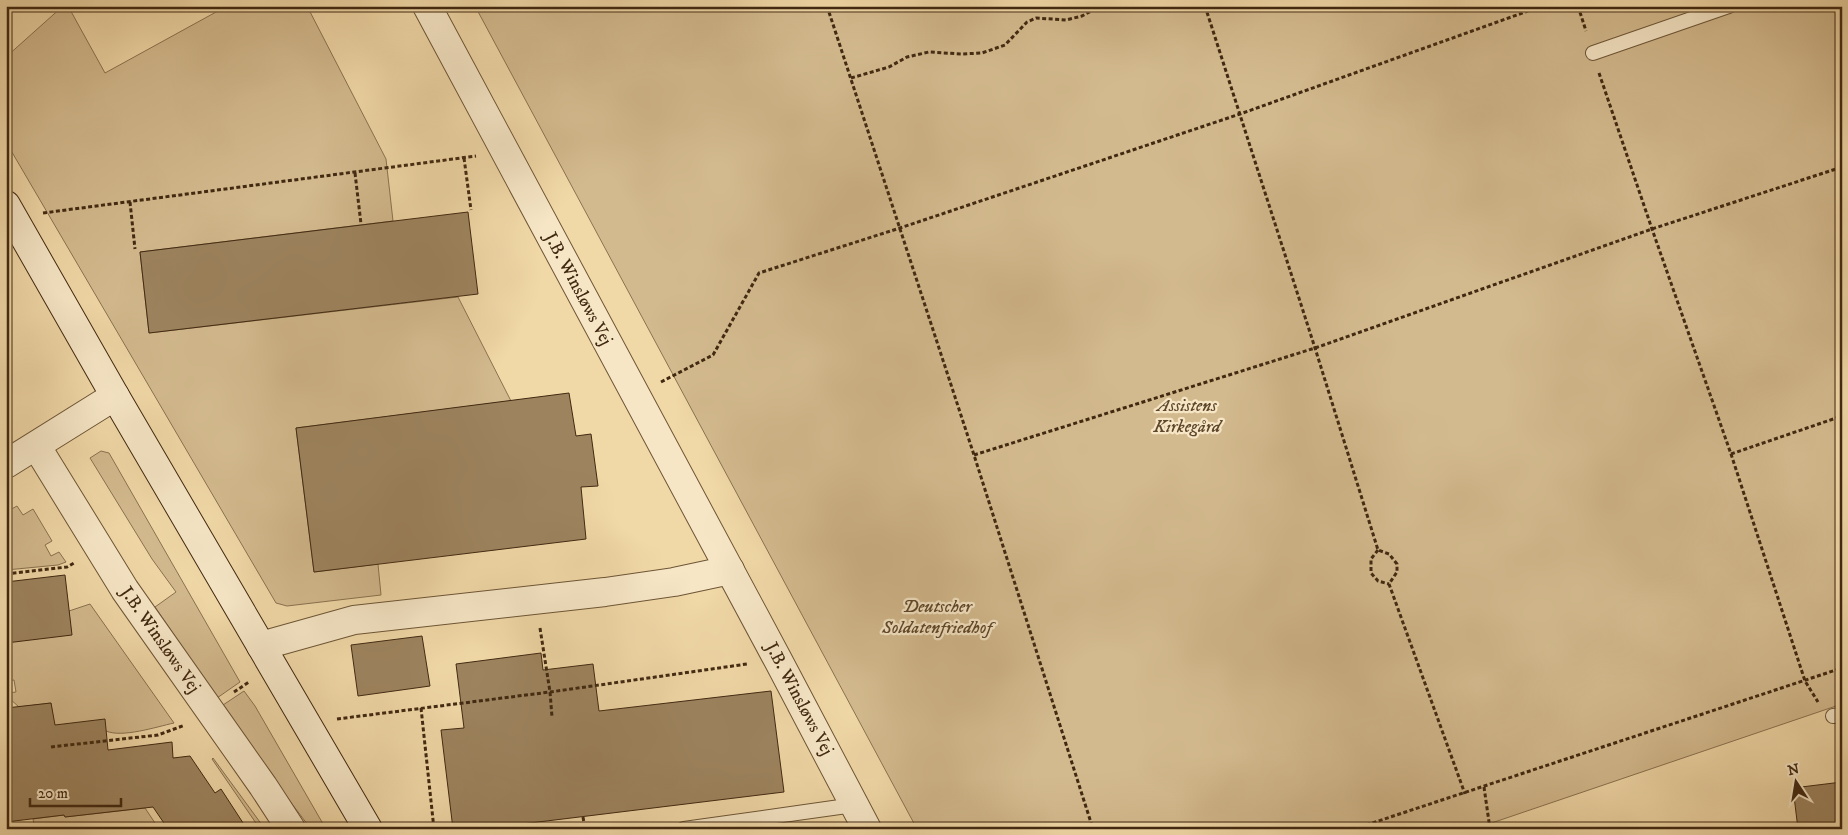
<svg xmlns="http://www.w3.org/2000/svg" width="1848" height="835" font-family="'IM FELL DW Pica',serif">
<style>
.green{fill:#d3ba8e;stroke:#8a7250}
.building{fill:#9d845f;stroke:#412911}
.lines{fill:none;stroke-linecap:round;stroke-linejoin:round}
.lane-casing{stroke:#6d5536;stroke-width:16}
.street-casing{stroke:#6d5536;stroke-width:30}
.secondary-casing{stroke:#412911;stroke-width:30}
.path{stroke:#412911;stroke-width:3;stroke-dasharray:4 2.5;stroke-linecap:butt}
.lane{stroke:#f6e6c6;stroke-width:14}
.street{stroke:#f6e6c6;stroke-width:28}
.secondary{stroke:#f6e6c6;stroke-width:28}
.labels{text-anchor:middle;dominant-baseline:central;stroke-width:4.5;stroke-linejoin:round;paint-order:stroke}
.street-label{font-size:18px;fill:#412911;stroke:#f6e6c6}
.park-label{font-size:18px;font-style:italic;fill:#5e462a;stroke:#f6e6c6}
</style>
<rect width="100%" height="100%" fill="#f1d8a7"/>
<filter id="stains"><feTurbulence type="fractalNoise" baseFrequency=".004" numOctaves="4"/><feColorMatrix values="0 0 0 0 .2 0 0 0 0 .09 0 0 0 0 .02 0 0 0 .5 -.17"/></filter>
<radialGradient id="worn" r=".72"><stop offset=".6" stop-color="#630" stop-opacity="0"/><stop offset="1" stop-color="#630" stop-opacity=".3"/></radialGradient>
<g class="green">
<polygon points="63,6 68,6 105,73 227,6 307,6 386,159 393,221 140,252 149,333 458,297 511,401 296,428 314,572 378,564 381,595 287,606 276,603 6,142 6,57"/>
<polygon points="475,6 1842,6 1842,704 1474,829 917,829"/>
<polygon points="101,451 109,453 240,682 217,698 155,607 176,592 152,559 90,458"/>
<polygon points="17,506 23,515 33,509 52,541 45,545 51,556 59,552 66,562 58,565 6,570 6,512"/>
<path d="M90 604 174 723C156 727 122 738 106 731L54 725 51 703 19 707 10 699 8 693 16 692 14 680 6 681V643L69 611Z"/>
<polygon points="244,691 255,706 326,829 311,829 292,804 223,705"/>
<polygon points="213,758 265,829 260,829 212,759"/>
<path d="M145 808 159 829C146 829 136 825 123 829H35L33 819 64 815 65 817Z"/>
</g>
<g class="building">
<polygon points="468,212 478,294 149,333 140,252"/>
<polygon points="569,393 576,436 591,434 598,486 581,487 586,539 314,572 296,428"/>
<polygon points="65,575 72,635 6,643 6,582"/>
<polygon points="422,636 430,686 358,696 351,645"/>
<polygon points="541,653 543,670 593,664 599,711 771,691 784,792 481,829 453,829 441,730 464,728 456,664"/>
<polygon points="51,703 55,725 105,719 108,750 172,742 173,758 190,756 215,793 221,789 247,829 168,829 153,807 65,817 64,815 6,822 6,708"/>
<polygon points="1842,782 1842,829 1798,829 1793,788"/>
</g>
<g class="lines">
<g class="lane-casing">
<g id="lane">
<polyline points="1593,53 1729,6"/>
<polyline points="1833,716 1842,715"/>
<polyline points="684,829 854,805"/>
</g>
</g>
<g class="street-casing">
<g id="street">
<polyline points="427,6 778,660 867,829"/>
<polyline points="37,447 125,590 263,786 291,829"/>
<polyline points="6,464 115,396"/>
<polyline points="261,646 354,620 605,592 674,582 730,570"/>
</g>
</g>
<g class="secondary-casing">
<polyline id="secondary" points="6,205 115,396 368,829"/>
</g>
<g class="path">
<polyline points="827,6 974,455 1093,829"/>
<polyline points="1205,6 1315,348 1378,550 1389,554 1397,564 1397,572 1389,584 1465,794"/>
<polyline points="1578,6 1586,31"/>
<polyline points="1599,73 1652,229 1731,454 1805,681 1818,702"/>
<polyline points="851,78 889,67 907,57 929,52 962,54 982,53 1005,45 1027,22 1036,18 1066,20 1082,16 1100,6"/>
<polyline points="464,158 471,210"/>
<polyline points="355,173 361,224"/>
<polyline points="130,202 135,249"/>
<polyline points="43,213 476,156"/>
<polyline points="661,382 713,355 759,273 900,228 1240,114 1542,6"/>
<polyline points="1731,454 1842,416"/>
<polyline points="974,455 1315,348 1652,229 1842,167"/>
<polyline points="1378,550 1371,559 1371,573 1378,581 1389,584"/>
<polyline points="6,574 67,567 74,563"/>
<polyline points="540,628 550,692 552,717"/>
<polyline points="234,692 249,682"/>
<polyline points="421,708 434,829"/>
<polyline points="337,719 550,692 747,664"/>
<polyline points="51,747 158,735 185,725"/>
<polyline points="1484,787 1490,829"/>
<polyline points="583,817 585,829"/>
<polyline points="1354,829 1842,668"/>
</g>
<use href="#lane" class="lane"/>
<use href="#street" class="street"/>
<use href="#secondary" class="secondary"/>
</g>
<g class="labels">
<g class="street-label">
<text transform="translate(578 289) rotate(62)">J.B. Winsløws Vej</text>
<text transform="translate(160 640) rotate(55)">J.B. Winsløws Vej</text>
<text transform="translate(799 699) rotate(62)">J.B. Winsløws Vej</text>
</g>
<g class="park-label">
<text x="1187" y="406">Assistens<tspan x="1187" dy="21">Kirkegård</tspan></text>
<text x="937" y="607">Deutscher<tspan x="937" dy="21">Soldatenfriedhof</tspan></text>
</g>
</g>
<rect width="1848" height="835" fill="none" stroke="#f1d8a7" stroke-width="25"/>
<rect x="8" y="8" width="1833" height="820" fill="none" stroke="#412911" stroke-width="2.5"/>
<rect x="12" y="12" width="1823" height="810" fill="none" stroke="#412911"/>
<g transform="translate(1796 782) rotate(348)" stroke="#f6e6c6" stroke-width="4" paint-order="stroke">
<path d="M0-4L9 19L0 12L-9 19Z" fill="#412911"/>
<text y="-8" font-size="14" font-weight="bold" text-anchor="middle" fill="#412911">N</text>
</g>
<path d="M30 798v8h91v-8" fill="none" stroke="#412911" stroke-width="2.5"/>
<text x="38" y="798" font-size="15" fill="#412911" stroke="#f6e6c6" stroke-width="4" paint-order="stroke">20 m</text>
<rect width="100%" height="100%" filter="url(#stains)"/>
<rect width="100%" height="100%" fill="url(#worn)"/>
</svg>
